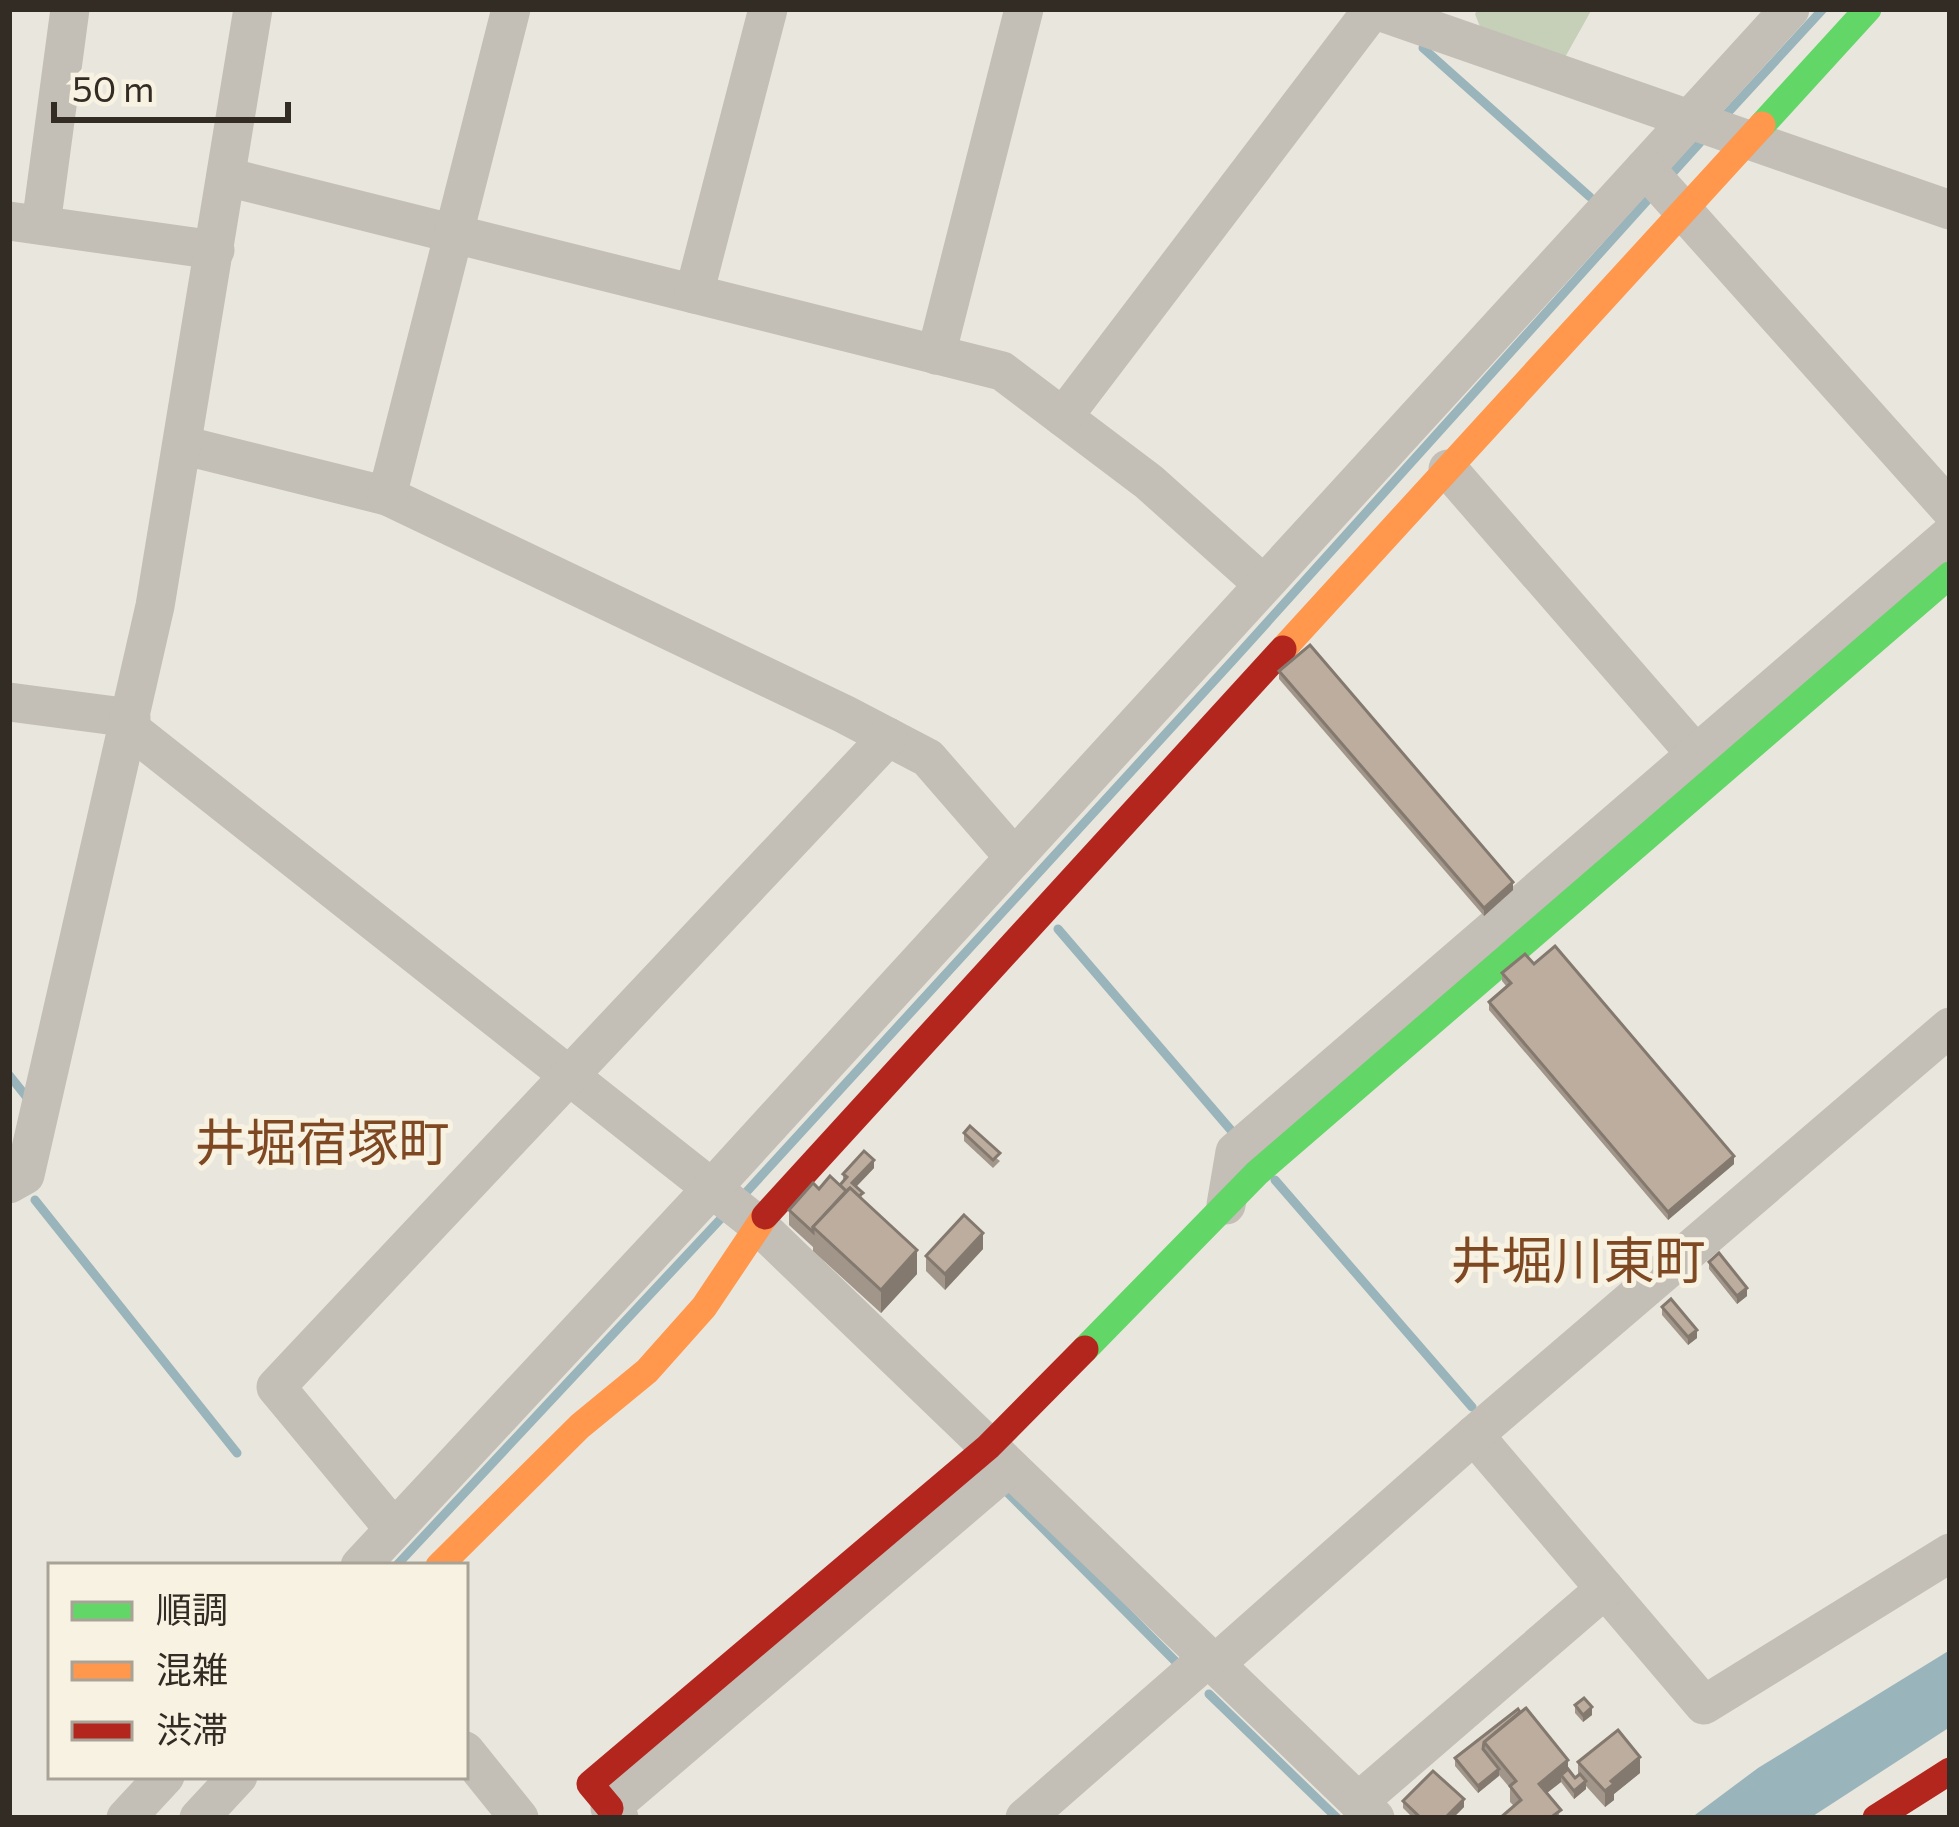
<svg xmlns="http://www.w3.org/2000/svg" width="1959" height="1827" font-family="Commissioner,'Noto Sans JP',sans-serif">
<style>
.green{fill:#c6cfb7}
.water{fill:#99b4ba}
.lines{fill:none;stroke-linecap:round;stroke-linejoin:round}
.stream{stroke:#99b4ba;stroke-width:9}
.street{stroke:#c3beb6;stroke-width:39}
.fast{stroke:#63d668;stroke-width:27}
.slow{stroke:#ff974d;stroke-width:27}
.jam{stroke:#b3261e;stroke-width:27}
.wall{fill:#a29589}
.shaded-wall{fill:#84796f}
.building{fill:#bcad9f;stroke:#84796f;stroke-width:3}
.labels{text-anchor:middle;dominant-baseline:central;stroke-width:10;stroke-linejoin:round;paint-order:stroke}
.quarter-label{font-size:51px;fill:#7e4922;stroke:#f8f2e3}
</style>
<rect width="100%" height="100%" fill="#e9e6dd"/>
<polygon class="green" points="1478,9 1592,9 1564,59 1481,29 1475,14"/>
<polygon class="water" points="1950,1650 1950,1727 1810,1818 1691,1818 1758,1768"/>
<g class="lines">
<g class="stream">
<polyline points="1423,48 1590,197"/>
<polyline points="1721,120 1823,9"/>
<polyline points="1668,178 1705,137"/>
<polyline points="1058,929 1236,1136"/>
<polyline points="9,1075 29,1100"/>
<polyline points="1275,1180 1472,1407"/>
<polyline points="740,1199 1235,658 1653,194"/>
<polyline points="35,1200 237,1453"/>
<polyline points="1002,1487 1179,1665"/>
<polyline points="396,1566 728,1211"/>
<polyline points="1209,1694 1337,1818"/>
</g>
<g class="street">
<polyline points="1373,9 1950,210"/>
<polyline points="1790,9 1645,168 1950,509"/>
<polyline points="227,177 1002,371 1149,482 1263,584"/>
<polyline points="9,221 215,250"/>
<polyline points="41,225 70,9"/>
<polyline points="694,294 768,9"/>
<polyline points="936,355 1024,9"/>
<polyline points="1063,417 1373,9"/>
<polyline points="182,445 387,496 844,714 928,758 1014,857"/>
<polyline points="1448,469 1695,753"/>
<polyline points="387,496 511,9"/>
<polyline points="9,702 131,718"/>
<polyline points="129,728 757,1224 1375,1818"/>
<polyline points="9,1184 25,1175 155,606 253,9"/>
<polyline points="1226,1205 1235,1152 1950,535"/>
<polyline points="1474,1435 1704,1705 1950,1553"/>
<polyline points="394,1529 276,1387 888,737"/>
<polyline points="360,1566 713,1187 1645,168"/>
<polyline points="1215,1664 1474,1435 1950,1027"/>
<polyline points="465,1751 519,1818"/>
<polyline points="1358,1802 1605,1589"/>
<polyline points="126,1818 165,1776"/>
<polyline points="199,1818 238,1776"/>
<polyline points="619,1818 610,1808 1009,1467"/>
<polyline points="1025,1818 1208,1658"/>
</g>
<g class="fast">
<polyline points="1762,125 1868,9"/>
<polyline points="1085,1349 1257,1173 1950,575"/>
</g>
<g class="slow">
<polyline points="1283,649 1762,125"/>
<polyline points="439,1566 580,1426 647,1371 704,1307 765,1216"/>
</g>
<g class="jam">
<polyline points="765,1216 1283,649"/>
<polyline points="610,1808 590,1784 988,1447 1085,1349"/>
<polyline points="1876,1818 1950,1771"/>
</g>
</g>
<g class="wall">
<polygon points="1279,671 1513,890 1484,916 1279,679"/>
<polygon points="1502,973 1734,1164 1668,1220 1489,1010 1489,1002 1507,987 1502,981"/>
<polygon points="964,1133 1000,1161 993,1168 964,1141"/>
<polygon points="874,1168 856,1187 863,1199 917,1274 881,1313 813,1251 813,1247 789,1225 789,1210 819,1189 840,1185 843,1182 843,1174"/>
<polygon points="983,1249 945,1290 926,1271 926,1256"/>
<polygon points="1709,1262 1747,1296 1737,1304 1709,1269"/>
<polygon points="1662,1307 1697,1338 1688,1345 1662,1315"/>
<polygon points="1575,1705 1592,1715 1583,1722 1575,1713"/>
<polygon points="1518,1709 1575,1778 1578,1775 1578,1762 1640,1773 1614,1794 1614,1800 1605,1807 1586,1786 1586,1789 1574,1799 1561,1782 1547,1793 1561,1818 1514,1806 1510,1802 1510,1788 1499,1775 1478,1793 1455,1766 1455,1758"/>
<polygon points="1403,1801 1464,1807 1453,1818 1413,1818 1403,1808"/>
</g>
<g class="shaded-wall">
<polygon points="1513,882 1513,890 1484,916 1484,908"/>
<polygon points="1734,1156 1734,1164 1668,1220 1668,1212"/>
<polygon points="874,1160 874,1168 852,1191 852,1183"/>
<polygon points="983,1233 983,1249 945,1290 945,1274"/>
<polygon points="917,1250 917,1274 881,1313 881,1290"/>
<polygon points="1747,1288 1747,1296 1737,1304 1737,1296"/>
<polygon points="1697,1330 1697,1338 1688,1345 1688,1337"/>
<polygon points="1592,1707 1592,1715 1583,1722 1583,1715"/>
<polygon points="1640,1757 1640,1773 1614,1794 1614,1800 1605,1807 1605,1791 1611,1781"/>
<polygon points="1568,1760 1568,1776 1561,1775 1561,1782 1539,1799 1539,1784"/>
<polygon points="1499,1769 1499,1776 1478,1793 1478,1786"/>
<polygon points="1586,1781 1586,1789 1574,1799 1574,1791"/>
<polygon points="1464,1799 1464,1807 1453,1818 1445,1818"/>
</g>
<g class="building">
<polygon points="1310,645 1513,882 1484,908 1279,671"/>
<polygon points="1555,946 1734,1156 1668,1212 1489,1002 1511,983 1502,973 1525,954 1534,964"/>
<polygon points="970,1126 1000,1153 993,1160 964,1133"/>
<polygon points="864,1151 874,1160 852,1183 863,1193 859,1196 850,1188 846,1191 840,1185 847,1177 843,1174"/>
<polygon points="830,1176 846,1191 813,1227 813,1232 789,1210 813,1183 819,1189"/>
<polygon points="850,1188 917,1250 881,1290 813,1227"/>
<polygon points="964,1215 983,1233 945,1274 926,1256"/>
<polygon points="1719,1253 1747,1288 1737,1296 1709,1262"/>
<polygon points="1671,1299 1697,1330 1688,1337 1662,1307"/>
<polygon points="1584,1698 1592,1707 1583,1715 1575,1705"/>
<polygon points="1526,1708 1568,1760 1539,1784 1561,1810 1550,1818 1500,1818 1521,1800 1510,1786 1516,1781 1484,1742"/>
<polygon points="1518,1709 1520,1712 1484,1742 1483,1749 1499,1769 1478,1786 1455,1758"/>
<polygon points="1618,1730 1640,1757 1611,1781 1614,1784 1605,1791 1578,1762"/>
<polygon points="1568,1769 1575,1778 1580,1774 1586,1781 1574,1791 1561,1775"/>
<polygon points="1433,1771 1464,1799 1445,1818 1421,1818 1403,1801"/>
</g>
<g class="labels">
<g class="quarter-label">
<text x="322" y="1140">井堀宿塚町</text>
<text x="1578" y="1258">井堀川東町</text>
</g>
</g>
<rect width="1959" height="1827" fill="none" stroke="#322c25" stroke-width="24"/>
<rect x="48" y="1563" width="420" height="216" fill="#f8f2e3" stroke="#a9a397" stroke-width="3"/>
<rect x="72" y="1602" width="60" height="18" fill="#63d668" stroke="#a9a397" stroke-width="3"/>
<text x="156" y="1623" font-size="36" fill="#322c25">順調</text>
<rect x="72" y="1662" width="60" height="18" fill="#ff974d" stroke="#a9a397" stroke-width="3"/>
<text x="156" y="1683" font-size="36" fill="#322c25">混雑</text>
<rect x="72" y="1722" width="60" height="18" fill="#b3261e" stroke="#a9a397" stroke-width="3"/>
<text x="156" y="1743" font-size="36" fill="#322c25">渋滞</text>
<path d="M54 102v18h234v-18" fill="none" stroke="#322c25" stroke-width="6"/>
<text x="72" y="102" font-size="36" fill="#322c25" stroke="#f8f2e3" stroke-width="9" paint-order="stroke">50 m</text>
</svg>
